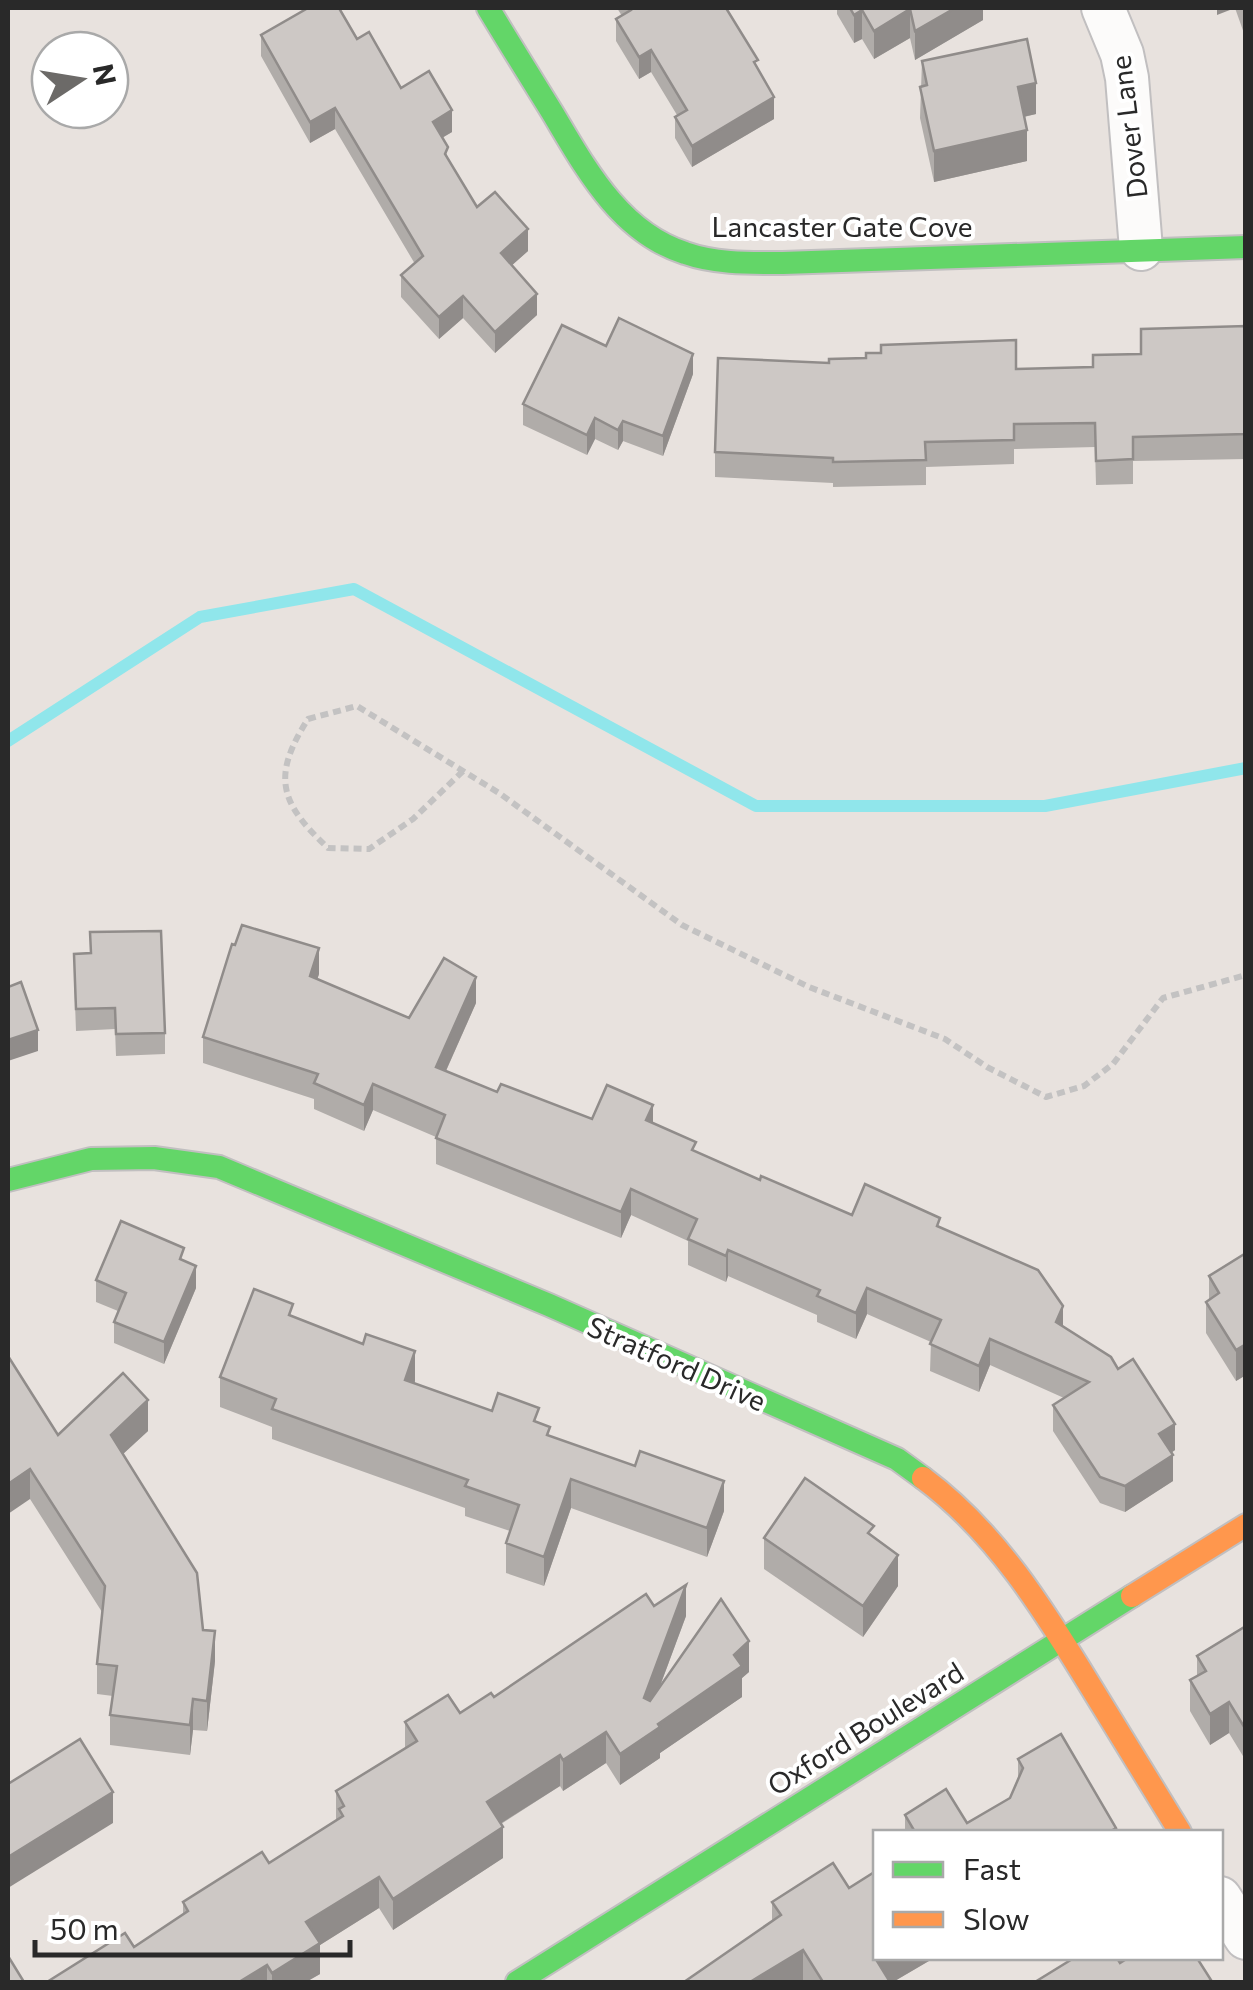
<svg xmlns="http://www.w3.org/2000/svg" width="1253" height="1990" font-family="Commissioner,sans-serif">
<style>
.lines{fill:none;stroke-linecap:round;stroke-linejoin:round}
.stream{stroke:#90e6eb;stroke-width:12}
.street-casing{stroke:#c1bfc0;stroke-width:46}
.fast-casing{stroke:#c1bfc0;stroke-width:26}
.slow-casing{stroke:#c1bfc0;stroke-width:26}
.path{stroke:#c3c2c2;stroke-width:6;stroke-dasharray:8 5;stroke-linecap:butt}
.street{stroke:#fcfbfa;stroke-width:42}
.fast{stroke:#63d668;stroke-width:22}
.slow{stroke:#ff974d;stroke-width:22}
.wall{fill:#b0aca9}
.shaded-wall{fill:#908c8a}
.building{fill:#cdc8c5;stroke:#908c8a;stroke-width:2.5}
.labels{text-anchor:middle;dominant-baseline:central;stroke-width:8;stroke-linejoin:round;paint-order:stroke}
.street-label{font-size:28px;fill:#292929;stroke:#fff}
</style>
<rect width="100%" height="100%" fill="#e8e2de"/>
<g class="lines">
<polyline class="stream" points="8,741 200,617 354,589 756,806 1045,806 1246,768"/>
<g class="street-casing">
<g id="street">
<polyline points="1103,8 1122,54 1127,78 1141,249"/>
<polyline points="1220,1898 1246,1938"/>
</g>
</g>
<g class="fast-casing">
<g id="fast">
<path d="M488 8C509 43 531 78 552 112 585 167 619 232 685 253 716 264 751 263 783 263L1246 247"/>
<polyline points="8,1180 91,1159 154,1158 219,1167 549,1305 897,1459 923,1478"/>
<polyline points="517,1982 1132,1596"/>
</g>
</g>
<g class="slow-casing">
<g id="slow">
<path d="M923 1478C996 1532 1044 1610 1091 1687 1121 1735 1150 1784 1180 1832"/>
<polyline points="1132,1596 1246,1525"/>
</g>
</g>
<path class="path" d="M463 771 413 819 369 849 328 848C280 803 271 777 308 719L357 706 499 793 682 925 809 987 945 1039 987 1067 1046 1097 1084 1086 1113 1064 1163 998 1246 975"/>
<use href="#street" class="street"/>
<use href="#fast" class="fast"/>
<use href="#slow" class="slow"/>
</g>
<g class="wall">
<polygon points="617,8 726,8 758,70 774,119 692,167 675,138 675,117 677,115 651,72 639,79 616,41 616,19 622,16"/>
<polygon points="837,8 983,8 983,20 915,60 910,38 874,59 862,39 854,43 837,14"/>
<polygon points="1235,8 1246,8 1246,39"/>
<polygon points="261,35 357,39 401,88 452,132 442,138 448,159 477,207 528,251 512,265 537,315 495,353 463,318 439,339 401,297 401,275 415,264 335,129 310,143 261,56"/>
<polygon points="922,61 1036,114 1024,117 1027,161 934,182 920,118"/>
<polygon points="1246,326 1246,459 1133,461 1133,484 1096,485 1095,447 1014,449 1014,464 926,467 926,485 833,487 833,483 715,477 715,452 1016,369 1093,367"/>
<polygon points="606,346 693,374 663,456 623,441 618,450 595,439 587,455 523,425 523,404"/>
<polygon points="90,932 165,1033 165,1054 116,1056 115,1029 76,1031 74,975 90,953"/>
<polygon points="319,974 317,979 409,1018 476,1003 446,1071 497,1092 592,1119 653,1123 696,1152 760,1180 852,1215 940,1228 1118,1369 1175,1450 1171,1453 1173,1481 1125,1512 1100,1503 1053,1431 1053,1405 1064,1398 990,1365 979,1392 930,1371 931,1342 867,1314 856,1339 817,1322 817,1315 728,1276 726,1282 688,1265 688,1241 631,1215 621,1238 436,1164 436,1137 373,1110 364,1131 314,1109 314,1099 203,1063 203,1037"/>
<polygon points="1246,1253 1246,1375 1236,1381 1206,1333 1206,1302 1209,1300 1209,1276"/>
<polygon points="184,1261 196,1288 164,1364 114,1343 114,1322 118,1311 96,1302 96,1280"/>
<polygon points="293,1317 415,1381 414,1384 492,1411 539,1423 550,1437 724,1511 707,1557 571,1508 544,1586 506,1573 506,1543 510,1531 465,1516 465,1508 272,1439 272,1427 220,1407 220,1377"/>
<polygon points="8,1356 58,1435 148,1431 123,1454 203,1630 215,1661 207,1731 193,1730 190,1755 110,1745 110,1715 113,1696 97,1694 97,1664 102,1612 30,1499"/>
<polygon points="874,1537 898,1586 863,1637 764,1569 764,1538"/>
<polygon points="654,1606 686,1616 660,1686 749,1672 742,1678 742,1697 660,1753 660,1758 620,1785 606,1763 563,1791 560,1786 501,1824 503,1858 393,1930 379,1908 320,1945 320,1974 306,1982 47,1982 134,1947 183,1915 183,1902 269,1863 336,1821 336,1791 405,1749 405,1722 460,1713 494,1697"/>
<polygon points="1246,1626 1246,1761 1229,1733 1210,1745 1190,1711 1190,1680 1197,1676 1197,1656"/>
<polygon points="1018,1759 1116,1832 905,1832 905,1815 967,1823 1010,1798 1018,1780"/>
<polygon points="772,1902 876,1958 934,1958 893,1982 804,1982 803,1981 800,1982 684,1982 772,1921"/>
</g>
<g class="shaded-wall">
<polygon points="955,8 983,8 983,20 915,60 915,31"/>
<polygon points="1217,8 1235,8 1217,15"/>
<polygon points="910,9 910,38 874,59 874,31"/>
<polygon points="862,10 862,39 854,43 854,15"/>
<polygon points="651,50 651,72 639,79 639,57"/>
<polygon points="1036,83 1036,114 1018,118 1018,87"/>
<polygon points="774,97 774,119 692,167 692,146"/>
<polygon points="335,108 335,129 310,143 310,122"/>
<polygon points="452,110 452,132 433,143 433,122"/>
<polygon points="1027,130 1027,161 934,182 934,151"/>
<polygon points="528,229 528,251 501,275 501,253"/>
<polygon points="537,294 537,315 495,353 495,332"/>
<polygon points="463,296 463,318 439,339 439,317"/>
<polygon points="693,354 693,374 663,456 663,436"/>
<polygon points="595,418 595,439 587,455 587,435"/>
<polygon points="623,421 623,441 618,450 618,430"/>
<polygon points="319,948 319,974 310,1002 310,976"/>
<polygon points="476,977 476,1003 436,1093 436,1067"/>
<polygon points="38,1030 38,1051 8,1061 8,1040"/>
<polygon points="373,1084 373,1110 364,1131 364,1105"/>
<polygon points="653,1105 653,1131 646,1120"/>
<polygon points="631,1189 631,1215 621,1238 621,1212"/>
<polygon points="728,1250 728,1276 726,1282 726,1256"/>
<polygon points="196,1266 196,1288 164,1364 164,1342"/>
<polygon points="867,1288 867,1314 856,1339 856,1313"/>
<polygon points="1063,1306 1063,1333 1056,1322"/>
<polygon points="990,1339 990,1365 979,1392 979,1366"/>
<polygon points="1246,1344 1246,1375 1236,1381 1236,1350"/>
<polygon points="415,1351 415,1381 405,1410 405,1380"/>
<polygon points="148,1400 148,1431 111,1465 111,1435"/>
<polygon points="1175,1424 1175,1450 1159,1461 1159,1434"/>
<polygon points="1173,1455 1173,1481 1125,1512 1125,1486"/>
<polygon points="30,1469 30,1499 8,1514 8,1484"/>
<polygon points="571,1479 571,1508 544,1586 544,1557"/>
<polygon points="724,1481 724,1511 707,1557 707,1528"/>
<polygon points="898,1555 898,1586 863,1637 863,1606"/>
<polygon points="686,1585 686,1616 644,1729 644,1698"/>
<polygon points="215,1631 215,1661 207,1731 207,1701"/>
<polygon points="749,1641 749,1672 742,1678 742,1697 660,1753 660,1758 620,1785 620,1754 658,1724"/>
<polygon points="193,1699 193,1730 190,1755 190,1725"/>
<polygon points="1229,1702 1229,1733 1210,1745 1210,1714"/>
<polygon points="606,1732 606,1763 563,1791 563,1760"/>
<polygon points="560,1755 560,1786 487,1832 487,1802"/>
<polygon points="113,1792 113,1823 8,1888 8,1857"/>
<polygon points="503,1827 503,1858 393,1930 393,1899"/>
<polygon points="379,1877 379,1908 320,1945 320,1974 306,1982 272,1982 272,1973 306,1922"/>
<polygon points="803,1950 803,1981 800,1982 750,1982"/>
<polygon points="883,1958 934,1958 893,1982 877,1982 877,1961"/>
<polygon points="267,1965 267,1982 239,1982"/>
</g>
<g class="building">
<polygon points="308,8 339,8 357,39 369,32 401,88 429,71 452,110 433,122 448,147 445,154 477,207 495,192 528,229 501,253 537,294 495,332 463,296 439,317 401,275 423,256 335,108 310,122 261,35"/>
<polygon points="630,8 726,8 758,60 754,62 774,97 692,146 675,117 687,110 651,50 639,57 616,19 631,10"/>
<polygon points="850,8 955,8 915,31 910,9 874,31 862,10 854,15"/>
<polygon points="1027,39 1036,83 1018,87 1027,130 934,151 920,87 927,85 922,61"/>
<polygon points="619,318 693,354 663,436 623,421 618,430 595,418 587,435 523,404 562,325 606,346"/>
<polygon points="1246,326 1246,434 1133,437 1133,459 1096,461 1095,423 1014,424 1014,440 925,442 926,460 833,462 833,458 715,452 718,358 829,363 829,359 866,358 866,353 881,353 881,345 1016,340 1016,369 1093,367 1093,355 1141,354 1141,329"/>
<polygon points="242,925 319,948 310,976 409,1018 444,958 476,977 436,1067 497,1092 501,1084 592,1119 607,1085 653,1105 646,1120 696,1142 692,1150 760,1180 761,1176 852,1215 865,1184 940,1218 937,1226 1038,1270 1063,1306 1056,1322 1111,1357 1118,1369 1133,1359 1175,1424 1159,1434 1173,1455 1125,1486 1100,1477 1053,1405 1089,1382 990,1339 979,1366 930,1344 941,1320 867,1288 856,1313 817,1296 820,1290 728,1250 726,1256 688,1239 697,1219 631,1189 621,1212 436,1138 445,1115 373,1084 364,1105 314,1083 318,1074 203,1037 232,944 235,945"/>
<polygon points="161,931 165,1033 116,1034 115,1008 76,1009 74,954 91,953 90,932"/>
<polygon points="21,982 38,1030 8,1040 8,987"/>
<polygon points="121,1221 184,1248 180,1259 196,1266 164,1342 114,1322 126,1293 96,1280"/>
<polygon points="1246,1253 1246,1344 1236,1350 1206,1302 1219,1293 1209,1276"/>
<polygon points="254,1289 293,1304 289,1315 363,1344 366,1334 415,1351 405,1380 492,1411 498,1393 539,1408 534,1421 550,1427 547,1435 635,1466 640,1451 724,1481 707,1528 571,1479 544,1557 506,1543 519,1505 465,1486 468,1480 272,1409 276,1399 220,1377"/>
<polygon points="8,1356 58,1435 123,1373 148,1400 111,1435 197,1573 203,1630 215,1631 207,1701 193,1699 190,1725 110,1715 117,1666 97,1664 105,1586 30,1469 8,1484"/>
<polygon points="805,1478 874,1526 868,1533 898,1555 863,1606 764,1538"/>
<polygon points="686,1585 644,1698 650,1701 721,1599 749,1641 734,1655 742,1666 658,1724 660,1727 620,1754 606,1732 563,1760 560,1755 487,1802 503,1827 393,1899 379,1877 306,1922 320,1943 272,1973 267,1965 239,1982 47,1982 125,1933 134,1947 188,1911 183,1902 262,1852 269,1863 343,1816 339,1809 344,1806 336,1791 417,1741 405,1722 448,1695 460,1713 491,1693 494,1697 646,1594 654,1606"/>
<polygon points="1246,1626 1246,1730 1229,1702 1210,1714 1190,1680 1206,1671 1197,1656"/>
<polygon points="1061,1734 1116,1828 1109,1832 915,1832 905,1815 946,1789 967,1823 1010,1798 1023,1768 1018,1759"/>
<polygon points="80,1739 113,1792 8,1857 8,1784"/>
<polygon points="833,1863 849,1888 876,1871 876,1958 883,1958 877,1961 890,1982 823,1982 803,1950 750,1982 684,1982 781,1915 772,1902"/>
<polygon points="8,1956 24,1982 8,1982"/>
<polygon points="1074,1958 1117,1958 1120,1963 1128,1958 1197,1958 1211,1980 1207,1982 1035,1982"/>
</g>
<g class="labels">
<g class="street-label">
<text transform="translate(1128 127) rotate(-97)">Dover Lane</text>
<text x="842" y="226">Lancaster Gate Cove</text>
<text transform="translate(677 1363) rotate(24)">Stratford Drive</text>
<text transform="translate(865 1728) rotate(-32)">Oxford Boulevard</text>
</g>
</g>
<rect width="1253" height="1990" fill="none" stroke="#292929" stroke-width="20"/>
<rect x="873" y="1830" width="350" height="130" fill="#ffffff" stroke="#a9a9a9" stroke-width="2.5"/>
<rect x="893" y="1862" width="50" height="15" fill="#63d668" stroke="#a9a9a9" stroke-width="2.5"/>
<text x="963" y="1880" font-size="30" fill="#292929">Fast</text>
<rect x="893" y="1912" width="50" height="15" fill="#ff974d" stroke="#a9a9a9" stroke-width="2.5"/>
<text x="963" y="1930" font-size="30" fill="#292929">Slow</text>
<g transform="translate(80 80) rotate(78)"><circle r="48" fill="#ffffff" stroke="#a9a9a9" stroke-width="2.5"/>
<path d="M0-8L18 38L0 25L-18 38Z" fill="#6c6a68"/>
<text y="-15" font-size="28" font-weight="bold" text-anchor="middle" fill="#292929">N</text>
</g>
<path d="M35 1940v15h315v-15" fill="none" stroke="#292929" stroke-width="5"/>
<text x="50" y="1940" font-size="30" fill="#292929" stroke="#ffffff" stroke-width="8" paint-order="stroke">50 m</text>
</svg>
